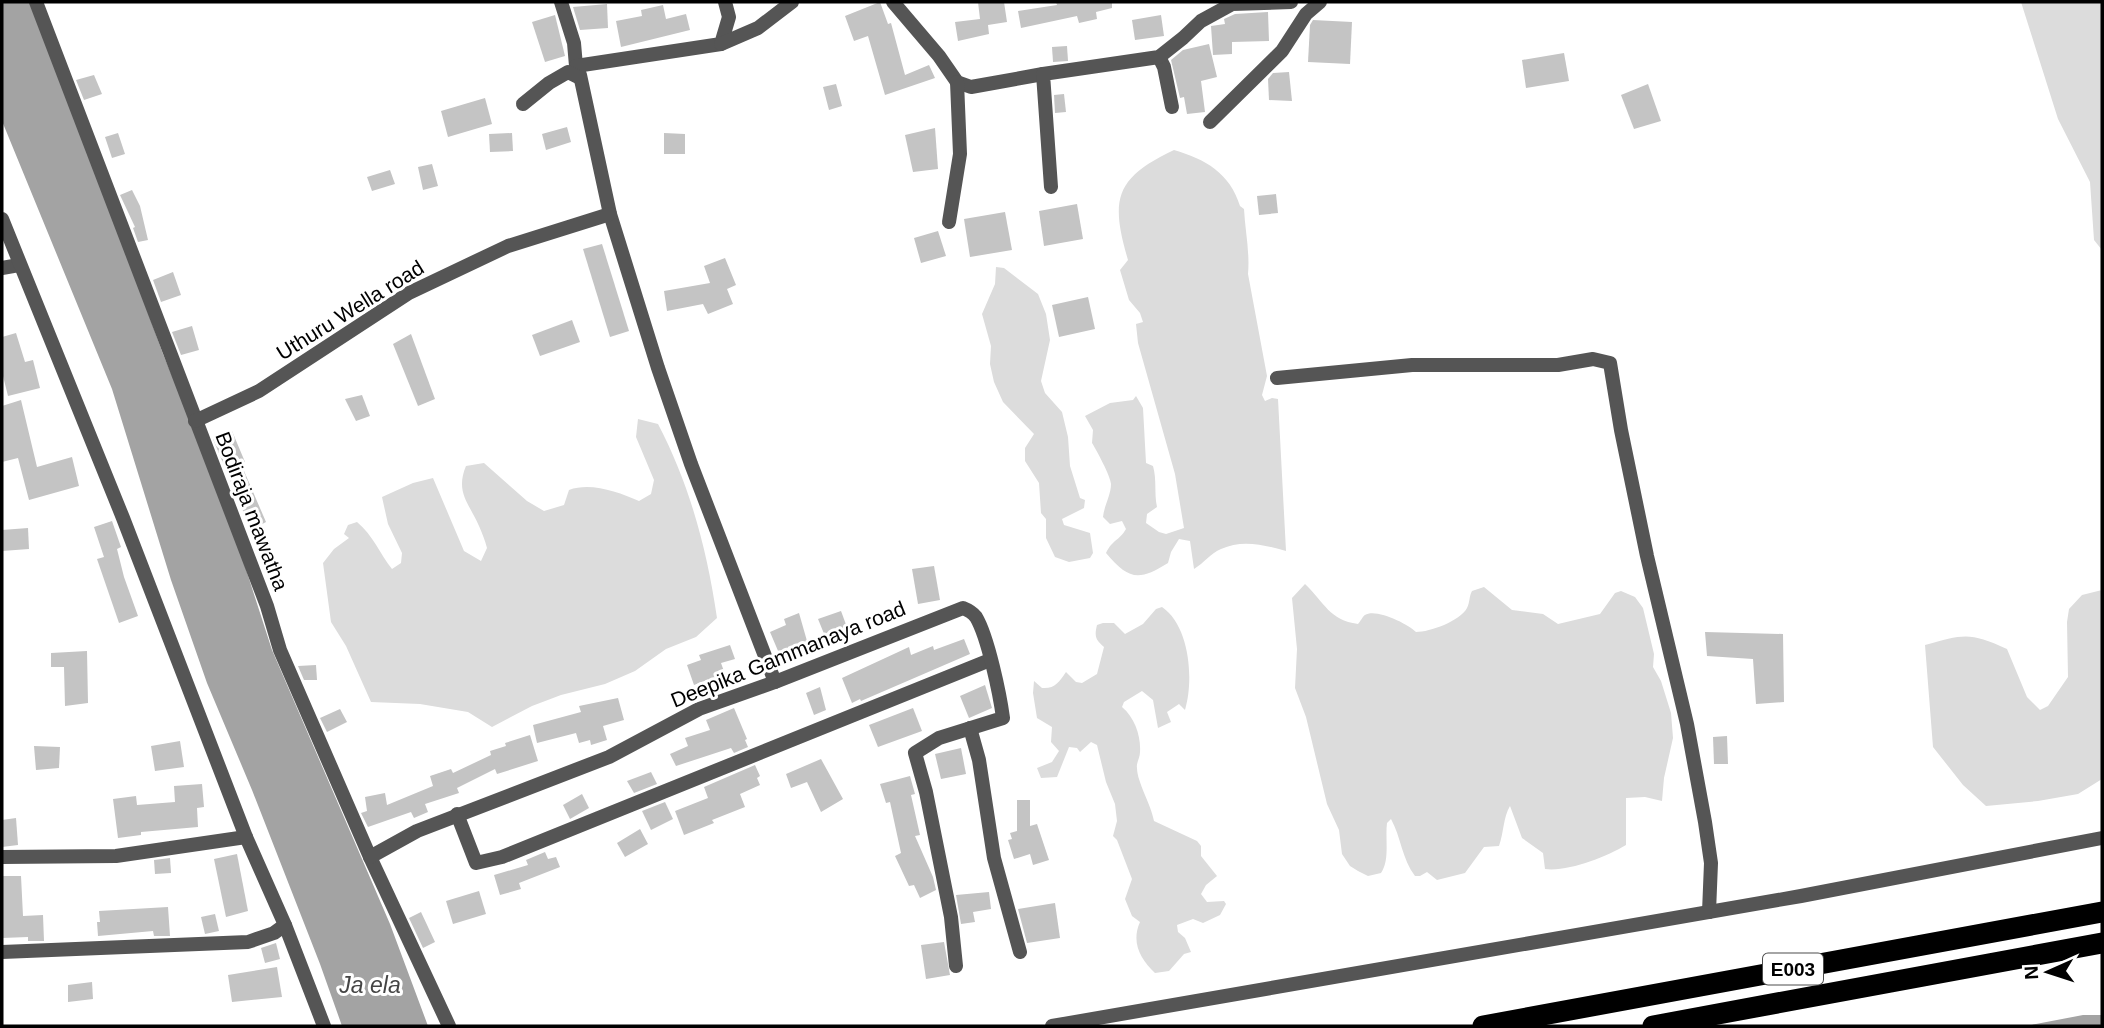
<svg xmlns="http://www.w3.org/2000/svg" width="2104" height="1028" font-family="Arial,sans-serif">
<style>
.green{fill:#dcdcdc}
.water{fill:#a3a3a3}
.building{fill:#c4c4c4}
.lines{fill:none;stroke-linecap:round;stroke-linejoin:round}
.minor{stroke:#555;stroke-width:14}
.tertiary{stroke:#555;stroke-width:14}
.motorway{stroke:#000;stroke-width:21}
.labels{text-anchor:middle;dominant-baseline:central;stroke-width:6;stroke-linejoin:round;paint-order:stroke}
.shield{fill:#fff;stroke:#4c4c4c;stroke-width:2}
.shield-label{font-size:19px;font-weight:bold;fill:#000}
.street-label{font-size:21px;fill:#000;stroke:#fff}
.water-label{font-size:23px;font-style:italic;fill:#444;stroke:#fff}
</style>
<rect width="100%" height="100%" fill="#fff"/>
<g class="green">
<polygon points="2021,2 2102,2 2102,250 2094,240 2090,182 2058,119"/>
<path d="M1174 150C1205 159 1230 173 1240 206L1244 209C1245 230 1250 252 1248 274L1267 376 1262 395 1265 401 1272 398 1278 399 1286 551C1265 545 1242 539 1221 549 1211 553 1204 563 1194 569L1190 541 1179 539 1171 552 1168 563C1138 582 1128 579 1106 553 1113 539 1119 541 1126 529L1122 521 1110 524 1103 517C1104 506 1111 495 1111 484 1111 477 1096 449 1092 443L1093 430 1085 416 1110 403 1133 400 1136 396 1143 408 1146 463 1153 466C1157 480 1154 493 1157 507L1147 514 1146 523 1159 532 1166 534 1184 528 1175 474 1138 343 1136 324 1143 322 1140 313 1129 300 1120 270 1128 260C1110 199 1115 178 1174 150Z"/>
<polygon points="996,267 1004,268 1038,294 1046,314 1050,340 1041,381 1045,393 1062,412 1068,437 1070,466 1080,498 1085,500 1084,508 1062,519 1064,525 1090,533 1093,553 1090,558 1069,562 1055,557 1046,538 1046,519 1041,513 1039,483 1025,461 1025,448 1034,434 1003,402 994,382 990,364 991,346 982,314 995,284"/>
<path d="M638 419 658 424C690 485 707 550 717 618L696 637 666 649 635 671 605 684 561 695 532 706 492 727 468 712 420 704 371 702 346 646 331 622 323 563 334 549 349 538 344 534 348 525 357 522C373 535 380 554 392 569L401 563 402 553 388 524 382 497 413 483 433 478 464 551 481 561 487 548C485 540 482 533 479 526 469 503 455 492 466 466L484 463 527 501 544 511 564 505 569 490C591 482 618 492 639 501L651 494 654 480 636 437Z"/>
<path d="M1305 584C1325 603 1329 620 1358 624 1360 622 1363 616 1365 615 1376 608 1408 624 1416 632 1430 632 1460 621 1467 608 1470 602 1469 596 1472 591L1484 587 1512 610 1543 614 1558 624 1600 614 1615 593 1621 591 1635 597 1643 608 1654 654 1653 667 1661 681 1671 713 1673 738 1664 778 1662 801 1645 797 1626 798V845C1606 857 1568 872 1545 869L1543 853 1522 838 1510 806C1503 818 1504 832 1499 846L1484 847 1465 873 1437 880 1427 872 1420 876H1415C1402 859 1401 837 1391 819L1387 823C1385 839 1390 860 1381 873L1368 876 1358 871 1350 866 1342 854 1339 830 1327 804 1306 717 1295 688 1297 649 1292 598Z"/>
<path d="M2102 590V779L2078 794 2038 801 1986 806 1963 785 1933 747 1925 645C1964 634 1970 632 2007 649L2027 697 2040 710 2048 706 2068 677 2067 622 2069 609 2082 595Z"/>
<path d="M1162 607C1190 626 1194 680 1185 710L1179 704 1167 712 1171 722 1158 728 1153 700 1142 691 1124 702 1122 707C1135 718 1141 736 1140 752 1140 758 1136 763 1137 768 1137 782 1151 804 1154 821L1197 841 1201 846V856L1217 876 1206 885 1201 894 1207 902 1224 901 1226 904 1220 915 1203 923 1193 919 1177 925 1178 932 1185 938 1191 952 1184 954 1169 971 1155 973C1140 959 1131 942 1140 922L1132 916 1125 899 1132 879 1117 840 1113 836 1117 821 1115 804 1106 782 1097 745 1091 742 1080 752 1077 748 1069 747 1057 777 1041 778 1037 768 1052 762 1059 751 1051 742 1052 727 1037 718 1033 693 1034 681 1042 688C1055 689 1059 682 1066 672L1076 682 1082 683 1097 674 1104 647C1096 640 1094 637 1097 625L1103 623H1114L1125 634 1143 624 1156 609Z"/>
</g>
<g class="water">
<polygon points="2,2 30,2 80,125 163,354 206,457 242,557 272,650 390,924 428,1026 342,1026 320,964 252,790 207,683 171,580 112,389 2,121"/>
<polygon points="2083,1015 2102,1015 2102,1026 2026,1026"/>
</g>
<g class="building">
<polygon points="880,2 888,24 891,23 905,75 929,65 935,78 885,95 868,36 854,41 845,16"/>
<polygon points="978,2 1004,2 1007,22 988,25 989,34 958,41 955,22 980,19"/>
<polygon points="1056,2 1112,2 1112,8 1096,12 1097,19 1079,23 1077,16 1021,28 1018,11 1057,5"/>
<polygon points="607,4 608,28 580,30 573,7"/>
<polygon points="663,5 666,19 686,14 690,30 621,47 616,21 642,16 641,10"/>
<polygon points="1268,12 1269,41 1232,42 1232,54 1213,55 1211,26 1225,24 1224,19 1235,14"/>
<polygon points="555,15 565,56 545,62 532,22"/>
<polygon points="1161,15 1164,36 1135,40 1132,20"/>
<polygon points="1313,20 1352,22 1350,64 1308,62 1310,25"/>
<polygon points="1209,44 1217,77 1201,81 1205,112 1187,114 1184,97 1180,98 1171,60 1183,50"/>
<polygon points="1067,46 1068,61 1053,62 1052,47"/>
<polygon points="1564,53 1569,81 1526,88 1522,60"/>
<polygon points="1289,72 1292,101 1269,100 1268,79 1273,73"/>
<polygon points="94,75 102,94 84,100 76,80"/>
<polygon points="836,84 842,106 829,110 823,87"/>
<polygon points="1648,84 1661,121 1634,129 1621,95"/>
<polygon points="1064,94 1066,112 1055,113 1054,95"/>
<polygon points="485,98 492,124 448,137 441,111"/>
<polygon points="567,127 571,142 546,150 542,134"/>
<polygon points="935,128 938,169 913,172 905,135"/>
<polygon points="118,133 125,154 112,158 105,137"/>
<polygon points="512,133 513,151 490,152 489,134"/>
<polygon points="664,133 685,134 685,154 664,154"/>
<polygon points="432,164 438,186 423,190 418,167"/>
<polygon points="390,170 395,184 372,191 367,177"/>
<polygon points="132,190 140,206 148,240 138,242 133,228 135,227 120,195"/>
<polygon points="1276,194 1278,213 1259,215 1257,196"/>
<polygon points="1077,204 1083,239 1044,246 1039,211"/>
<polygon points="1005,212 1012,250 970,257 964,219"/>
<polygon points="938,231 946,256 921,263 914,238"/>
<polygon points="602,244 629,331 610,337 583,249"/>
<polygon points="725,258 736,285 727,289 733,304 708,314 703,304 667,311 664,291 710,283 704,266"/>
<polygon points="173,272 181,295 161,302 153,280"/>
<polygon points="1088,297 1095,329 1059,337 1052,305"/>
<polygon points="572,320 580,342 540,356 532,335"/>
<polygon points="192,326 199,350 181,355 172,332"/>
<polygon points="16,333 25,362 33,360 40,388 8,396 2,372 2,337"/>
<polygon points="411,334 435,399 418,406 393,344"/>
<polygon points="362,395 370,416 356,421 345,399"/>
<polygon points="21,400 37,467 72,457 79,486 29,500 18,458 2,462 2,406"/>
<polygon points="232,431 245,462 241,464 266,522 251,530 213,439"/>
<polygon points="112,521 121,547 117,549 124,577 138,616 119,623 97,559 104,557 94,527"/>
<polygon points="28,528 29,549 2,551 2,530"/>
<polygon points="934,566 940,600 918,604 912,569"/>
<polygon points="841,611 851,638 829,646 818,619"/>
<polygon points="799,613 811,655 784,665 770,632 786,625 784,619"/>
<polygon points="1705,632 1783,634 1784,702 1756,704 1753,659 1707,656"/>
<polygon points="964,639 970,654 861,701 860,699 852,703 842,678 909,647 911,655 933,646 934,650"/>
<polygon points="730,645 735,659 721,663 726,677 709,683 707,680 694,685 687,665 701,660 699,655"/>
<polygon points="87,651 88,703 65,706 64,667 51,667 51,653"/>
<polygon points="316,665 317,680 304,680 298,666"/>
<polygon points="985,685 992,708 969,718 960,696"/>
<polygon points="820,687 826,710 814,715 806,693"/>
<polygon points="618,698 624,720 603,726 607,740 591,745 590,740 579,743 576,733 537,743 533,725 581,712 579,706"/>
<polygon points="734,708 747,739 745,740 748,747 734,753 731,748 676,766 670,754 688,746 685,738 710,730 706,720"/>
<polygon points="913,708 922,731 878,747 869,725"/>
<polygon points="340,709 347,722 327,732 320,718"/>
<polygon points="530,735 538,761 497,774 495,769 457,788 459,793 425,804 428,812 414,818 411,812 368,827 361,813 367,811 365,797 385,793 387,805 433,786 430,776 451,769 453,773 491,755 490,751 506,746 505,743"/>
<polygon points="1727,736 1728,764 1714,764 1713,737"/>
<polygon points="180,741 184,767 155,771 151,746"/>
<polygon points="34,746 60,747 59,768 36,770"/>
<polygon points="961,748 966,774 941,779 935,754"/>
<polygon points="821,759 843,799 821,812 807,782 791,788 786,774"/>
<polygon points="755,765 760,776 757,778 760,785 740,794 745,807 712,820 714,823 684,835 675,811 708,798 704,787"/>
<polygon points="651,772 657,784 634,793 627,781"/>
<polygon points="910,776 915,794 911,795 920,835 915,836 933,877 936,890 920,898 914,885 909,886 895,856 901,853 890,802 886,803 880,784"/>
<polygon points="202,784 204,807 197,808 198,827 141,832 141,835 118,838 113,799 136,796 137,805 175,802 174,786"/>
<polygon points="582,794 589,808 570,819 563,805"/>
<polygon points="1017,800 1030,800 1030,826 1037,824 1049,860 1033,865 1030,854 1014,859 1008,840 1012,839 1010,833 1017,831"/>
<polygon points="665,802 673,819 651,830 642,811"/>
<polygon points="16,818 18,845 2,847 2,820"/>
<polygon points="640,829 648,844 625,857 617,843"/>
<polygon points="545,852 548,859 556,857 560,867 519,883 521,889 500,895 494,875 528,865 526,860"/>
<polygon points="237,854 248,911 226,917 214,859"/>
<polygon points="170,858 171,873 155,874 154,860"/>
<polygon points="2,876 21,876 23,916 43,915 44,941 28,941 28,937 2,938"/>
<polygon points="479,891 486,914 453,924 446,901"/>
<polygon points="989,892 991,909 973,912 975,922 961,924 956,895"/>
<polygon points="1055,903 1060,938 1027,943 1018,909"/>
<polygon points="168,907 170,936 154,936 153,931 98,936 97,922 100,922 99,911"/>
<polygon points="421,912 435,942 423,948 409,918"/>
<polygon points="215,914 219,931 205,934 201,917"/>
<polygon points="944,942 950,975 926,979 921,945"/>
<polygon points="276,943 280,959 265,963 261,948"/>
<polygon points="277,967 282,997 232,1002 228,975"/>
<polygon points="92,982 93,999 68,1002 68,985"/>
</g>
<g class="lines">
<g class="minor">
<polyline points="36,2 267,606 280,650 370,857 449,1026"/>
<polyline points="561,2 574,43 576,66"/>
<polyline points="725,2 729,17 721,44 576,66 580,75 610,214 658,368 691,464 775,682"/>
<polyline points="893,2 939,56 957,82 971,87 1043,74"/>
<polyline points="721,44 758,28 792,2"/>
<polyline points="1159,57 1164,67 1172,107"/>
<polyline points="523,104 549,83 568,72 580,78"/>
<polyline points="1210,122 1282,51 1306,14 1320,2"/>
<polyline points="1051,187 1043,74 1159,57 1183,38 1201,21 1232,4 1291,2"/>
<polyline points="949,222 960,154 957,82"/>
<polyline points="2,268 19,265"/>
<polyline points="1277,378 1412,365 1558,365 1593,359 1610,363 1621,430 1647,556 1687,724 1705,822 1711,863 1709,912"/>
<polyline points="195,421 259,391 409,293 508,246 610,214"/>
<polyline points="970,728 979,760 994,858 1020,952"/>
<polyline points="457,814 476,863 502,857 990,660"/>
<polyline points="2,857 116,856 246,837"/>
<path d="M370 857 417 831 609 757 699 709 775 682 963 608C968 610 973 613 976 617 988 637 1000 695 1003 718L939 738 915 753 926 792 951 917 956 966"/>
<polyline points="2,952 248,942 274,933 285,925"/>
<polyline points="1052,1026 1801,896 2102,838"/>
</g>
<polyline class="tertiary" points="2,219 123,518 246,837 285,925 324,1026"/>
<g class="motorway">
<polyline points="1483,1026 2102,912"/>
<polyline points="1653,1026 2102,943"/>
</g>
</g>
<g class="labels">
<rect class="shield" x="1763" y="953.5" width="60" height="31" rx="5"/>
<g class="shield-label">
<text x="1793" y="969">E003</text>
</g>
<g class="street-label">
<text transform="translate(350 310) rotate(-32)">Uthuru Wella road</text>
<text transform="translate(252 511) rotate(69)">Bodiraja mawatha</text>
<text transform="translate(788 654) rotate(-22)">Deepika Gammanaya road</text>
</g>
<g class="water-label">
<text x="370" y="985">Ja ela</text>
</g>
</g>
<rect width="2104" height="1028" fill="none" stroke="#000000" stroke-width="7"/>
<g transform="translate(2048 972) rotate(267)" stroke="#ffffff" stroke-width="5" paint-order="stroke">
<path d="M0-5L12 26L0 18L-12 26Z" fill="#000000"/>
<text y="-10" font-size="19" font-weight="bold" text-anchor="middle" fill="#000000">N</text>
</g>
</svg>
